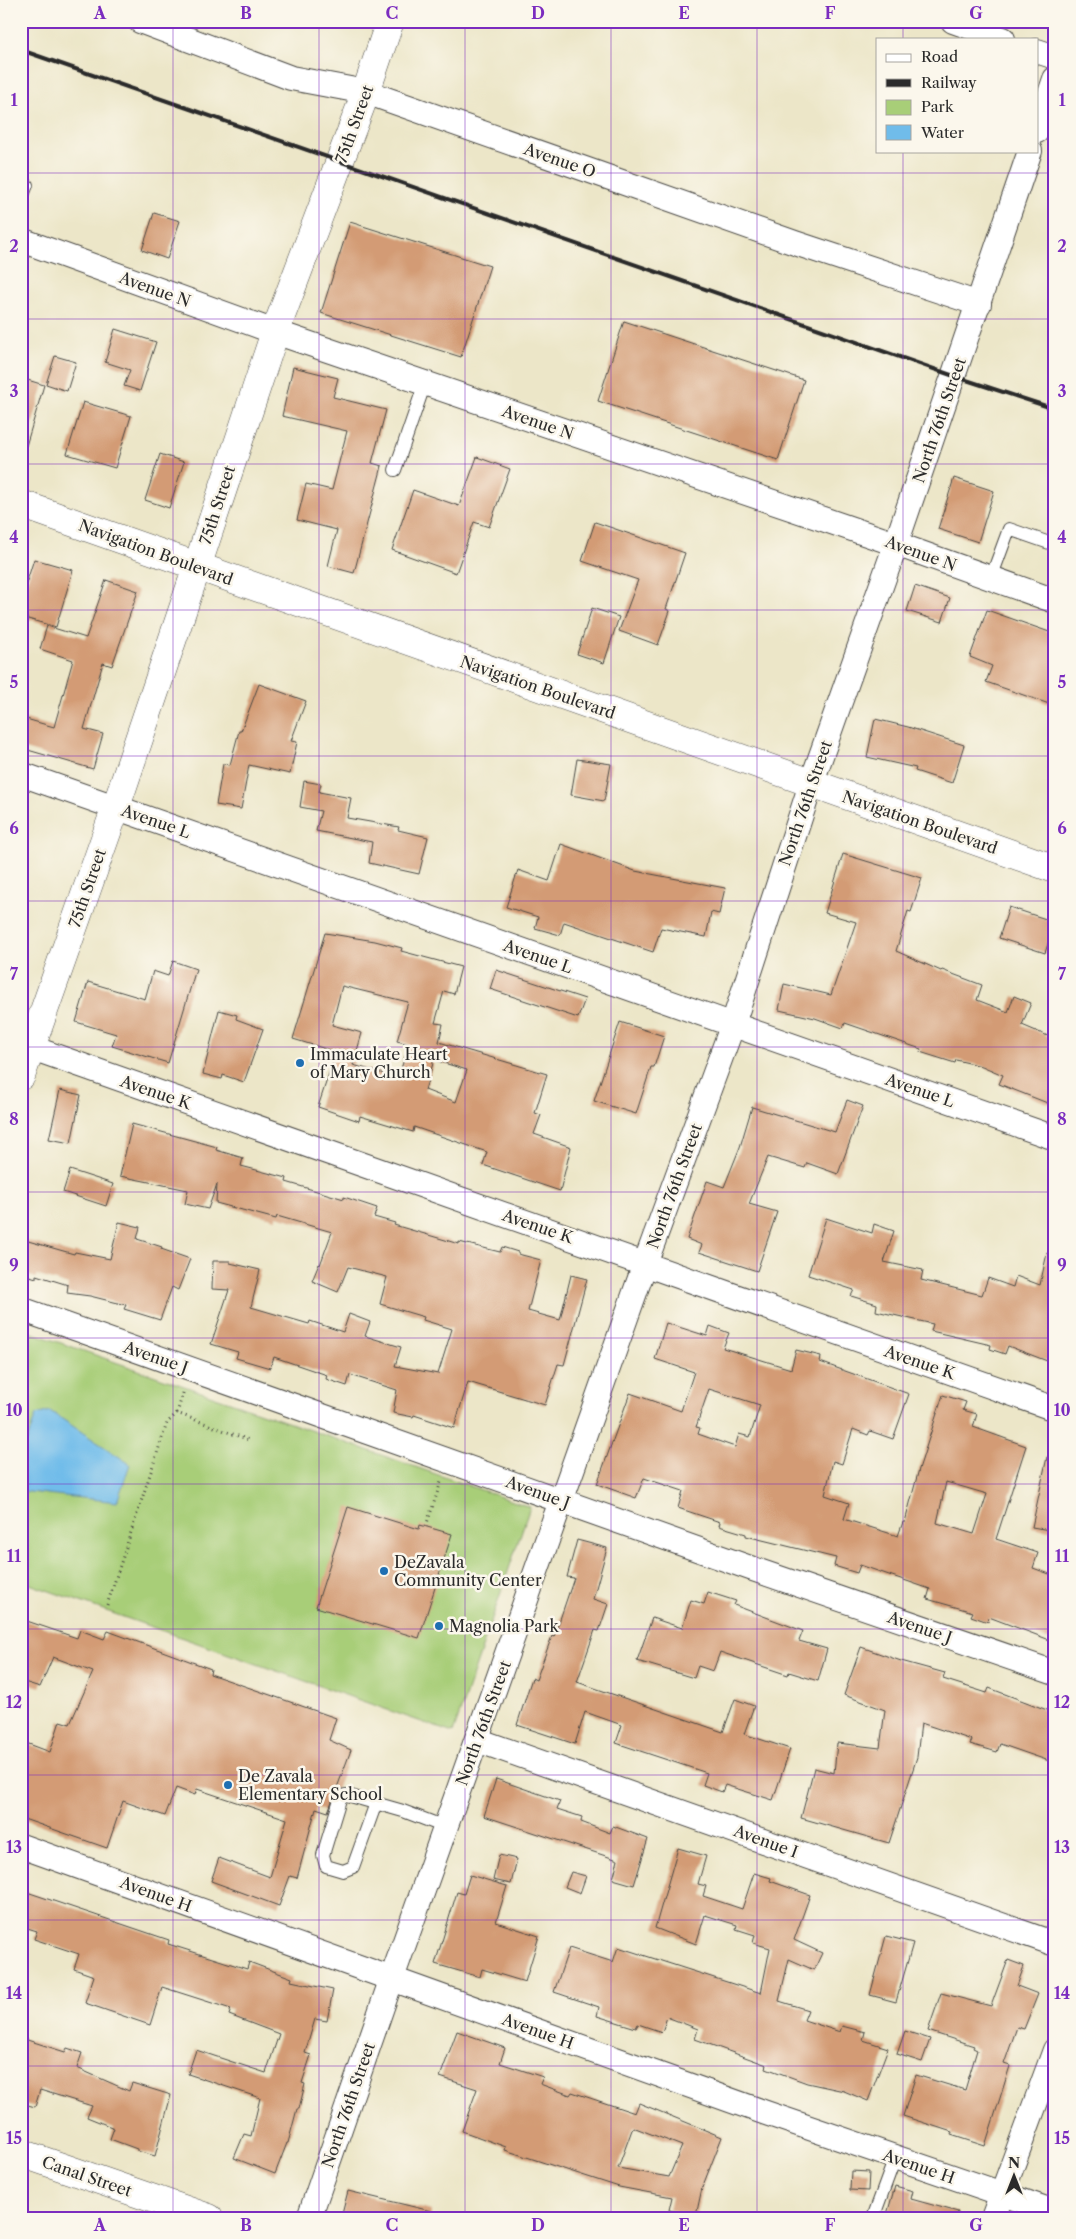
<svg xmlns="http://www.w3.org/2000/svg" width="1076" height="2239" font-family="'Libre Caslon Text',serif">
<style>
.green{fill:#a8ce78;stroke:#6a7c52}
.water{fill:#70bcea;stroke:#4e748a}
.building{fill:#d39b74;fill-rule:evenodd}
.lines{fill:none;stroke-linecap:round;stroke-linejoin:round}
.service-casing{stroke:#484743;stroke-width:14}
.minor-casing{stroke:#484743;stroke-width:26}
.tertiary-casing{stroke:#484743;stroke-width:29}
.secondary-casing{stroke:#484743;stroke-width:29}
.primary-casing{stroke:#484743;stroke-width:29}
.path{stroke:#484743;stroke-width:3;stroke-dasharray:1 4;stroke-linecap:butt}
.service{stroke:#fff;stroke-width:12}
.minor{stroke:#fff;stroke-width:24}
.tertiary{stroke:#fff;stroke-width:28}
.secondary{stroke:#fff;stroke-width:28}
.primary{stroke:#fff;stroke-width:28}
.rail{stroke:#2b2b2b;stroke-width:4}
.grid{fill:none;stroke:#7b2cbf;stroke-width:1;stroke-opacity:0.55}
.poi-dot{fill:#1f6fb2;stroke:#fbf7ec;stroke-width:2}
.labels{text-anchor:middle;dominant-baseline:central;stroke-width:5;stroke-linejoin:round;paint-order:stroke}
.street-label{font-size:16px;fill:#2b2b2b;stroke:#fbf7ec}
.poi-label{font-size:16px;fill:#2b2b2b;stroke:#fbf7ec;text-anchor:start}
.neatline{fill:none;stroke:#7b2cbf;stroke-width:2}
.grid-label{font-size:16px;text-anchor:middle;font-weight:bold;fill:#7b2cbf}
</style>
<rect width="100%" height="100%" fill="#fbf7ec"/>
<filter id="ink" filterUnits="userSpaceOnUse"><feTurbulence type="fractalNoise" baseFrequency=".02" numOctaves="2"/><feDisplacementMap in="SourceGraphic" scale="10" xChannelSelector="R" yChannelSelector="G"/><feConvolveMatrix kernelMatrix="1 2 1 2 8 2 1 2 1" color-interpolation-filters="sRGB"/></filter>
<filter id="wash" filterUnits="userSpaceOnUse"><feTurbulence type="fractalNoise" baseFrequency=".0096" numOctaves="4" result="noise"/><feDisplacementMap in="SourceGraphic" scale="20" xChannelSelector="R" yChannelSelector="G"/><feGaussianBlur stdDeviation="1.12" result="paint"/><feColorMatrix in="noise" values="0 0 0 0 0 0 0 0 0 0 0 0 0 0 0 0 0 1.4 0 .05"/><feComposite in="paint" operator="in"/></filter>
<g filter="url(#wash)">
<rect width="100%" height="100%" fill="#ece6c8"/>
<polygon class="green" points="21,1329 530,1507 453,1733 21,1581"/>
<polygon class="water" points="50,1411 130,1464 117,1502 21,1491 21,1457 36,1415"/>
<g id="blocks">
<g class="building">
<polygon points="154,213 180,221 167,259 142,250"/>
<polygon points="350,222 490,266 461,357 321,313"/>
<polygon points="624,321 804,380 778,460 598,401"/>
<polygon points="115,329 156,342 140,391 124,386 130,370 105,362"/>
<polygon points="55,356 76,362 67,391 46,384"/>
<polygon points="293,367 338,378 333,397 386,410 372,463 382,466 354,573 328,566 337,530 297,520 306,484 332,490 347,431 282,416"/>
<polygon points="21,378 44,385 26,446 21,446"/>
<polygon points="83,402 131,416 115,468 67,454"/>
<polygon points="160,454 184,462 169,508 145,500"/>
<polygon points="477,457 510,469 489,527 474,522 456,573 392,550 413,490 459,506"/>
<polygon points="954,478 994,491 978,542 938,529"/>
<polygon points="595,522 685,553 666,609 670,611 658,645 619,631 638,580 582,561"/>
<polygon points="34,559 73,570 56,627 21,617 21,600"/>
<polygon points="106,580 138,591 112,666 103,663 84,729 103,734 93,769 21,748 21,734 26,719 54,727 73,660 40,649 47,626 86,638"/>
<polygon points="915,586 950,598 942,622 907,611"/>
<polygon points="592,608 619,617 604,663 577,654"/>
<polygon points="987,610 1055,634 1055,706 986,682 992,666 970,657"/>
<polygon points="259,684 306,701 291,741 297,742 290,774 249,765 241,809 216,805 223,764 230,765 239,731 241,731"/>
<polygon points="875,719 908,727 964,745 952,783 915,771 916,768 867,757"/>
<polygon points="577,759 611,764 604,801 571,795"/>
<polygon points="304,781 321,784 319,792 351,798 347,818 399,827 398,830 428,837 419,874 369,863 372,842 316,831 321,811 300,807"/>
<polygon points="561,844 635,871 725,888 719,914 711,912 706,937 661,928 653,952 564,922 560,935 535,928 538,917 506,907 518,870 549,881"/>
<polygon points="843,854 922,878 911,912 908,911 896,951 941,971 942,970 982,985 977,1000 1008,1012 1014,996 1031,1003 1022,1025 1055,1039 1055,1106 999,1084 1003,1075 982,1066 956,1060 955,1063 920,1052 921,1049 845,1023 843,1028 815,1018 779,1010 784,984 831,995 856,922 825,913"/>
<polygon points="1009,907 1055,922 1045,953 999,938"/>
<path d="M325 933 375 941 402 948 401 951 461 967 454 994 444 991 435 1023 443 1024 439 1042 547 1074 535 1113 541 1115 534 1134 571 1147 560 1191 483 1165 487 1152 414 1127 413 1132 360 1116 359 1121 318 1107 336 1052 293 1039ZM342 986 408 1002 397 1041 409 1044 398 1078 353 1065 362 1033 332 1025ZM434 1060 467 1070 456 1102 425 1090Z"/>
<polygon points="173,961 196,969 168,1063 112,1046 116,1034 76,1022 88,982 145,999 153,971 168,976"/>
<polygon points="496,970 585,999 578,1018 490,989"/>
<polygon points="219,1010 237,1015 236,1019 263,1029 244,1082 223,1075 222,1079 203,1074"/>
<polygon points="620,1022 664,1036 654,1067 651,1067 636,1114 594,1101"/>
<polygon points="60,1090 81,1095 71,1143 49,1139"/>
<polygon points="847,1100 863,1106 838,1174 807,1163 805,1168 768,1157 749,1204 777,1212 757,1271 699,1252 702,1245 687,1239 707,1181 724,1187 740,1147 752,1107 835,1132"/>
<polygon points="132,1124 217,1147 216,1150 243,1158 241,1166 287,1178 286,1182 344,1199 344,1197 377,1208 374,1217 395,1223 394,1225 459,1244 459,1242 500,1252 502,1247 518,1252 518,1254 541,1260 528,1311 560,1320 571,1275 587,1279 564,1365 558,1364 545,1405 468,1382 454,1428 414,1415 413,1417 393,1413 397,1390 350,1375 347,1386 326,1379 327,1375 274,1357 270,1368 236,1358 238,1352 211,1344 229,1290 212,1289 213,1261 230,1261 230,1263 260,1270 251,1307 309,1324 310,1321 343,1332 349,1314 370,1322 365,1336 401,1347 395,1366 438,1374 452,1329 423,1320 424,1317 380,1304 387,1277 348,1267 338,1292 312,1281 319,1264 320,1265 332,1232 277,1216 276,1219 216,1203 217,1184 208,1209 185,1204 188,1190 120,1176"/>
<polygon points="70,1170 113,1184 106,1206 63,1192"/>
<polygon points="826,1218 872,1233 874,1224 894,1231 884,1262 923,1270 921,1280 982,1295 988,1278 1013,1287 1016,1276 1040,1285 1047,1253 1055,1253 1055,1364 1008,1346 1005,1354 990,1349 991,1345 931,1331 933,1324 876,1311 877,1304 851,1296 854,1290 808,1275"/>
<polygon points="119,1222 140,1227 137,1239 162,1247 161,1249 190,1259 178,1290 172,1287 160,1320 124,1309 126,1305 90,1296 67,1293 68,1285 36,1275 36,1278 21,1273 21,1239 74,1254 75,1252 110,1259"/>
<path d="M666 1323 707 1336 710 1326 729 1333 723 1348 791 1369 796 1350 821 1356 820 1362 909 1394 893 1439 870 1431 868 1435 853 1429 842 1464 833 1461 825 1495 849 1503 844 1519 898 1536 903 1522H905L919 1469 943 1395 966 1402 963 1410 977 1414 973 1427 1026 1446 996 1539 1038 1553 1033 1568 1055 1576V1642L989 1617 988 1622 971 1616 973 1612 927 1599 930 1589 860 1565 857 1573 834 1566 836 1558 746 1536V1534L719 1526 720 1522 678 1508 683 1491 644 1478 636 1498 597 1484 630 1393 681 1411 694 1372 655 1359ZM709 1389 760 1405 750 1437 739 1434 735 1447 698 1434 700 1428 696 1427ZM946 1482 987 1494 974 1534 937 1523Z"/>
<polygon points="1047,1457 1055,1458 1055,1531 1032,1527"/>
<polygon points="348,1507 419,1529 420,1525 452,1534 419,1638 316,1607"/>
<polygon points="577,1540 607,1548 593,1599 608,1604 599,1631 595,1630 577,1682 723,1732 735,1699 754,1706 744,1734 790,1749 773,1800 725,1785 722,1792 703,1785 707,1773 616,1743 622,1725 585,1712 575,1744 517,1725 532,1678 536,1680 552,1636 554,1637 574,1578 567,1577"/>
<polygon points="708,1592 736,1601 734,1605 803,1631 799,1641 827,1649 818,1681 789,1672 788,1675 720,1652 713,1671 698,1666 694,1678 637,1661 652,1618 682,1628 691,1600 704,1604"/>
<polygon points="21,1619 77,1638 80,1630 104,1639 108,1631 211,1669 210,1674 336,1718 329,1740 351,1750 328,1812 316,1808 297,1878 290,1876 279,1906 211,1881 219,1858 270,1877 287,1819 197,1789 195,1795 176,1788 165,1816 123,1801 107,1848 21,1818 21,1741 50,1752 60,1721 70,1724 93,1672 53,1657 40,1687 21,1681"/>
<polygon points="861,1647 901,1661 945,1673 943,1679 987,1693 989,1688 1055,1713 1055,1763 1000,1744 997,1752 970,1744 972,1740 921,1723 917,1757 889,1843 801,1818 814,1768 834,1773 837,1743 880,1748 885,1710 844,1695"/>
<polygon points="496,1779 560,1801 557,1809 582,1817 581,1822 610,1833 613,1826 648,1839 634,1885 613,1879 618,1860 484,1816"/>
<polygon points="678,1848 706,1856 698,1884 706,1886 703,1896 742,1909 754,1873 771,1878 770,1881 810,1895 794,1940 822,1953 814,1970 789,1959 779,2001 808,2010 804,2020 840,2032 842,2026 865,2032 863,2040 888,2048 868,2101 844,2091 807,2083 766,2068 767,2065 695,2039 698,2029 667,2017 662,2032 638,2024 636,2028 597,2016 599,2007 554,1992 569,1948 613,1962 618,1947 761,1993 770,1948 753,1943 755,1935 736,1929 737,1925 705,1915 696,1944 655,1928"/>
<polygon points="499,1855 517,1859 511,1884 493,1880"/>
<polygon points="571,1872 586,1876 580,1893 565,1887"/>
<polygon points="470,1875 507,1886 496,1922 539,1936 525,1982 482,1969 480,1977 435,1964 457,1892 464,1894"/>
<polygon points="21,1890 169,1940 168,1944 247,1969 249,1962 292,1978 291,1981 333,1990 327,2021 315,2019 305,2053 311,2055 302,2083 305,2084 299,2109 297,2109 288,2143 287,2143 275,2174 234,2158 244,2134 251,2136 260,2098 188,2074 196,2050 266,2073 279,2034 229,2015 231,2009 162,1987 150,2025 85,2003 94,1976 74,1969 79,1954 34,1939 37,1931 21,1926"/>
<polygon points="886,1936 913,1943 896,2002 870,1995"/>
<polygon points="1008,1960 1024,1966 1017,1986 1038,1994 1024,2029 1017,2027 1004,2064 1010,2066 985,2146 951,2135 952,2132 903,2116 916,2075 965,2090 977,2050 973,2048 974,2046 928,2031 941,1993 991,2006"/>
<path d="M457 2031 505 2048 500 2063 543 2077 540 2084 570 2095 572 2092 635 2113 639 2103 722 2137 702 2188 696 2216 669 2210 672 2197 619 2187 505 2150 506 2147 462 2131 477 2089 440 2077ZM633 2127 682 2146 669 2177 618 2168Z"/>
<polygon points="905,2031 930,2039 922,2062 897,2054"/>
<polygon points="21,2038 65,2052 67,2048 82,2053 77,2068 129,2091 132,2083 171,2095 155,2156 137,2151 137,2149 110,2139 114,2128 87,2117 92,2106 40,2090 35,2107 21,2103"/>
<polygon points="851,2171 869,2172 868,2191 850,2190"/>
<polygon points="895,2186 913,2191 911,2199 958,2212 957,2218 886,2218"/>
<polygon points="348,2191 431,2211 430,2218 341,2218"/>
</g>
</g>
</g>
<g filter="url(#ink)">
<use href="#blocks" fill-opacity="0" stroke="#484743" stroke-width="1"/>
<g class="lines">
<g class="service-casing">
<g id="service">
<polyline points="21,183 27,185 21,200"/>
<polyline points="395,470 425,383"/>
<polyline points="991,578 1009,529 1055,545"/>
<polyline points="376,1803 353,1867 343,1871 326,1866 323,1855 341,1796 347,1795 403,1811 445,1827"/>
<polyline points="873,2218 895,2158"/>
</g>
</g>
<g class="minor-casing">
<g id="minor">
<polyline points="140,21 291,78 366,92 795,243 979,304"/>
<polyline points="953,21 1003,39"/>
<polyline points="1037,51 1055,57"/>
<polyline points="1037,131 1055,79"/>
<polyline points="21,240 275,332 896,544 1055,601"/>
<polyline points="21,774 1055,1138"/>
<polyline points="21,1044 1055,1409"/>
<polyline points="21,1309 753,1569 1055,1673"/>
<polyline points="477,1740 1055,1944"/>
<polyline points="21,1846 766,2113 1055,2212"/>
<polyline points="309,2218 392,1978 645,1264 733,1024 811,784 896,544 1030,151"/>
<polyline points="993,2218 1055,2050"/>
</g>
</g>
<g class="tertiary-casing">
<g id="tertiary">
<polyline points="197,567 275,332 366,92 390,21"/>
<polyline points="21,2153 209,2218"/>
</g>
</g>
<g class="secondary-casing">
<polyline id="secondary" points="21,1076 116,807 197,567"/>
</g>
<g class="primary-casing">
<polyline id="primary" points="21,504 1055,869"/>
</g>
<g class="path">
<polyline points="177,1413 184,1390"/>
<polyline points="426,1526 441,1482"/>
<polyline points="107,1605 167,1423 177,1413 249,1440"/>
</g>
<use href="#service" class="service"/>
<use href="#minor" class="minor"/>
<use href="#tertiary" class="tertiary"/>
<use href="#secondary" class="secondary"/>
<use href="#primary" class="primary"/>
<polyline class="rail" points="21,50 954,376 1055,409"/>
</g>
</g>
<path class="grid" d="M173 21V2218M319 21V2218M465 21V2218M611 21V2218M757 21V2218M903 21V39M903 151V2218M21 173H1055M21 319H1055M21 464H1055M21 610H1055M21 756H1055M21 901H1055M21 1047H1055M21 1192H1055M21 1338H1055M21 1484H1055M21 1629H1055M21 1775H1055M21 1920H1055M21 2066H1055"/>
<g class="poi-dot">
<circle cx="300" cy="1063" r="5"/>
<circle cx="384" cy="1571" r="5"/>
<circle cx="439" cy="1626" r="5"/>
<circle cx="228" cy="1785" r="5"/>
</g>
<g class="labels">
<g class="street-label">
<text transform="translate(354 124) rotate(-70)">75th Street</text>
<text transform="translate(560 160) rotate(19)">Avenue O</text>
<text transform="translate(155 289) rotate(20)">Avenue N</text>
<text transform="translate(939 420) rotate(-71)">North 76th Street</text>
<text transform="translate(538 422) rotate(19)">Avenue N</text>
<text transform="translate(217 505) rotate(-72)">75th Street</text>
<text transform="translate(156 552) rotate(20)">Navigation Boulevard</text>
<text transform="translate(921 553) rotate(20)">Avenue N</text>
<text transform="translate(538 687) rotate(19)">Navigation Boulevard</text>
<text transform="translate(805 803) rotate(-71)">North 76th Street</text>
<text transform="translate(156 821) rotate(19)">Avenue L</text>
<text transform="translate(920 822) rotate(19)">Navigation Boulevard</text>
<text transform="translate(87 888) rotate(-71)">75th Street</text>
<text transform="translate(538 956) rotate(19)">Avenue L</text>
<text transform="translate(920 1090) rotate(19)">Avenue L</text>
<text transform="translate(156 1092) rotate(19)">Avenue K</text>
<text transform="translate(674 1186) rotate(-70)">North 76th Street</text>
<text transform="translate(538 1226) rotate(19)">Avenue K</text>
<text transform="translate(156 1357) rotate(19)">Avenue J</text>
<text transform="translate(920 1362) rotate(19)">Avenue K</text>
<text transform="translate(538 1492) rotate(20)">Avenue J</text>
<text transform="translate(920 1627) rotate(19)">Avenue J</text>
<text transform="translate(483 1723) rotate(-70)">North 76th Street</text>
<text transform="translate(766 1841) rotate(20)">Avenue I</text>
<text transform="translate(156 1894) rotate(20)">Avenue H</text>
<text transform="translate(538 2031) rotate(20)">Avenue H</text>
<text transform="translate(348 2105) rotate(-71)">North 76th Street</text>
<text transform="translate(919 2166) rotate(19)">Avenue H</text>
<text transform="translate(87 2176) rotate(19)">Canal Street</text>
</g>
<g class="poi-label">
<text x="310" y="1054">Immaculate Heart<tspan x="310" dy="18">of Mary Church</tspan></text>
<text x="394" y="1562">DeZavala<tspan x="394" dy="18">Community Center</tspan></text>
<text x="449" y="1626">Magnolia Park</text>
<text x="238" y="1776">De Zavala<tspan x="238" dy="18">Elementary School</tspan></text>
</g>
</g>
<rect width="1076" height="2239" fill="none" stroke="#fbf7ec" stroke-width="55"/>
<rect x="876" y="38" width="162" height="115" fill="#fbf7ec" stroke="#a8a59f"/>
<rect x="886" y="54" width="25" height="8" fill="#ffffff" stroke="#a8a59f"/>
<text x="921" y="62" font-size="15" fill="#2b2b2b">Road</text>
<rect x="886" y="79" width="25" height="8" fill="#2b2b2b" stroke="#a8a59f"/>
<text x="921" y="88" font-size="15" fill="#2b2b2b">Railway</text>
<rect x="886" y="100" width="25" height="15" fill="#a8ce78" stroke="#a8a59f"/>
<text x="921" y="112" font-size="15" fill="#2b2b2b">Park</text>
<rect x="886" y="125" width="25" height="15" fill="#70bcea" stroke="#a8a59f"/>
<text x="921" y="138" font-size="15" fill="#2b2b2b">Water</text>
<g transform="translate(1014 2176)" stroke="#fbf7ec" stroke-width="4" paint-order="stroke">
<path d="M0-4L9 19L0 12L-9 19Z" fill="#2b2b2b"/>
<text y="-8" font-size="14" font-weight="bold" text-anchor="middle" fill="#2b2b2b">N</text>
</g>
<rect x="28" y="28" width="1020" height="2184" class="neatline"/>
<g class="grid-label">
<text x="100" y="19">A</text>
<text x="246" y="19">B</text>
<text x="392" y="19">C</text>
<text x="538" y="19">D</text>
<text x="684" y="19">E</text>
<text x="830" y="19">F</text>
<text x="976" y="19">G</text>
<text x="14" y="106">1</text>
<text x="1062" y="106">1</text>
<text x="14" y="252">2</text>
<text x="1062" y="252">2</text>
<text x="14" y="397">3</text>
<text x="1062" y="397">3</text>
<text x="14" y="543">4</text>
<text x="1062" y="543">4</text>
<text x="14" y="688">5</text>
<text x="1062" y="688">5</text>
<text x="14" y="834">6</text>
<text x="1062" y="834">6</text>
<text x="14" y="980">7</text>
<text x="1062" y="980">7</text>
<text x="14" y="1125">8</text>
<text x="1062" y="1125">8</text>
<text x="14" y="1271">9</text>
<text x="1062" y="1271">9</text>
<text x="14" y="1416">10</text>
<text x="1062" y="1416">10</text>
<text x="14" y="1562">11</text>
<text x="1062" y="1562">11</text>
<text x="14" y="1708">12</text>
<text x="1062" y="1708">12</text>
<text x="14" y="1853">13</text>
<text x="1062" y="1853">13</text>
<text x="14" y="1999">14</text>
<text x="1062" y="1999">14</text>
<text x="14" y="2144">15</text>
<text x="1062" y="2144">15</text>
<text x="100" y="2231">A</text>
<text x="246" y="2231">B</text>
<text x="392" y="2231">C</text>
<text x="538" y="2231">D</text>
<text x="684" y="2231">E</text>
<text x="830" y="2231">F</text>
<text x="976" y="2231">G</text>
</g>
</svg>
